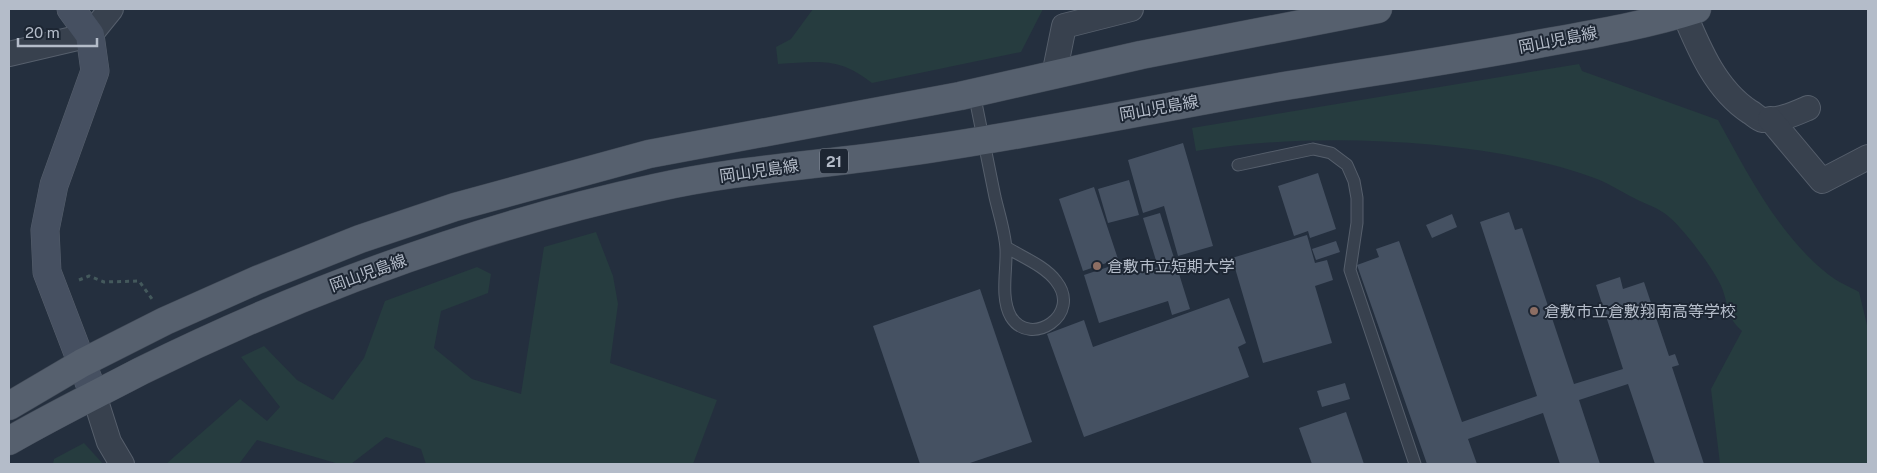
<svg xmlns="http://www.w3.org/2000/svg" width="1877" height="473" font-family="'Public Sans','Noto Sans JP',sans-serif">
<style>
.green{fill:#263c3f}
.building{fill:#455162}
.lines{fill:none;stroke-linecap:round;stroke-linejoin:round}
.lane-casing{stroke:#565f6c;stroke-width:13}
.street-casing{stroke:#565f6c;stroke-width:26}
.secondary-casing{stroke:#565f6c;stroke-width:29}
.primary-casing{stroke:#414a57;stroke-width:29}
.path{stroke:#44595c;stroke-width:3;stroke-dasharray:4 4;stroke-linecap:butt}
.lane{stroke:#38414e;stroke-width:11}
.street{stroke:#38414e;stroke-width:24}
.secondary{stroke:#465061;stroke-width:28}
.primary{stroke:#56606e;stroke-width:28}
.education-dot{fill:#8d6e63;stroke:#1d2633;stroke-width:2}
.labels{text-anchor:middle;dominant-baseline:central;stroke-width:4;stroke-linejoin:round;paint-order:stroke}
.shield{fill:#1d2633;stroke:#878f9c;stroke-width:1}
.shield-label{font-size:15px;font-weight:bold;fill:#b4bcc9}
.street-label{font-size:16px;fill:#b4bcc9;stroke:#1d2633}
.poi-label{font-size:16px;fill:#b4bcc9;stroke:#1d2633;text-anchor:start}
</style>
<rect width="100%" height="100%" fill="#242f3e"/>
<g class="green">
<path d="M813 9H1043L1021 52 872 83C838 56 817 62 778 64L776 47 791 39Z"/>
<path d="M1579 64 1582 71 1718 120C1748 174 1779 236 1829 275 1838 282 1850 287 1859 292L1868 329V464H1720L1711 389 1742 331C1725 315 1730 309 1722 288 1714 269 1684 229 1668 216 1659 208 1645 204 1634 198 1622 192 1610 184 1597 179 1488 138 1311 131 1196 151L1192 128Z"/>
<polygon points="596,232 613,276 618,304 610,363 717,400 693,464 426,464 421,449 386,437 351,464 339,464 257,440 239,464 166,464 240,399 267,421 280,407 241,357 264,346 297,380 333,400 364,358 385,301 477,267 491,274 488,293 441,311 434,348 472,379 521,394 544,247"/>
<polygon points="84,443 103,464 53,464 54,459"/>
</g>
<g class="building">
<polygon points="1183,143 1213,246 1178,256 1164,206 1143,213 1128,160"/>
<polygon points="1318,173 1336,229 1310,238 1308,231 1294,236 1278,186"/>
<polygon points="1129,180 1139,215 1108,223 1098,189"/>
<polygon points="1094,187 1118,259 1083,271 1059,199"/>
<polygon points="1509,212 1515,230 1522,228 1574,384 1623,369 1596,285 1620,277 1623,289 1644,282 1669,356 1675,354 1679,365 1672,367 1704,464 1655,464 1628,384 1579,400 1600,464 1560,464 1543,413 1468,439 1477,464 1427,464 1357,265 1379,257 1376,249 1399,241 1462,422 1537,396 1480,222"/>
<polygon points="1160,213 1190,309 1172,315 1168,301 1099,323 1084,275 1126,261 1130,275 1158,267 1143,218"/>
<polygon points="1452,214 1457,227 1432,238 1426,225"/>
<polygon points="1307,235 1315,263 1327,260 1333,280 1315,286 1332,343 1263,363 1232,258"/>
<polygon points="1336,241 1340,252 1316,260 1312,249"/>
<polygon points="980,289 1032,442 967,464 920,464 873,326"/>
<polygon points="1229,298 1246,343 1238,347 1249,377 1084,437 1047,334 1084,320 1093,347"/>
<polygon points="1345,383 1350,399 1322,407 1317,391"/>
<polygon points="1346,412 1364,464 1312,464 1299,428"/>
</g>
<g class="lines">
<g class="lane-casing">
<g id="lane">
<path d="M974 93C981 128 988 162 995 197 999 214 1005 232 1006 249 1007 270 1000 298 1011 317 1030 348 1083 315 1056 281 1045 266 1022 257 1006 247"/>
<polyline points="1238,165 1313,149 1331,153 1347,165 1354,181 1357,198 1357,223 1350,270 1415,464"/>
</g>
</g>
<g class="street-casing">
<g id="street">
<path d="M1684 13C1699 49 1716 90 1750 112 1754 114 1758 119 1763 120 1779 121 1794 114 1808 108"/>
<polyline points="9,54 90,35 111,9"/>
<polyline points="1054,75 1064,26 1131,9"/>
<polyline points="1770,119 1822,181 1868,157"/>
<polyline points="94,395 109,442 122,464"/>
</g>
</g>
<g class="secondary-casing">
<polyline id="secondary" points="71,9 90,35 95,71 54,185 45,230 47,272 94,395"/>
</g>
<g class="primary-casing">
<g id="primary">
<polyline points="9,406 82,363 165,321 257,280 360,239 455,207 649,154 960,96 1141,55 1378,9"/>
<path d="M9 441C52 416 97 394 141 371 305 290 476 227 655 188 738 169 824 165 908 152 1030 135 1151 109 1273 88 1363 73 1453 60 1543 43 1594 34 1647 25 1697 9"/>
</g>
</g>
<polyline class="path" points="79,280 89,276 104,282 139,281 152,299"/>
<use href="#lane" class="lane"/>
<use href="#street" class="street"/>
<use href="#secondary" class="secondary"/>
<use href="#primary" class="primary"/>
</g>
<g class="education-dot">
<circle cx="1097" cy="266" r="5"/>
<circle cx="1534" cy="311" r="5"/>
</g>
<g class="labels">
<rect class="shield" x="820" y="148.5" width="28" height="25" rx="4"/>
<g class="shield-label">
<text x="834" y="161">21</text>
</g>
<g class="street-label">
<text transform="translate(1558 40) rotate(-11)">岡山児島線</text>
<text transform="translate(1159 108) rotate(-10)">岡山児島線</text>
<text transform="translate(759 171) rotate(-8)">岡山児島線</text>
<text transform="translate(368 273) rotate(-20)">岡山児島線</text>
</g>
<g class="poi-label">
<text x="1107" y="266">倉敷市立短期大学</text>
<text x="1544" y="311">倉敷市立倉敷翔南高等学校</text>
</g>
</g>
<rect width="1877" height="473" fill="none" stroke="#b4bcc9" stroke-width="20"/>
<path d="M18 38v8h79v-8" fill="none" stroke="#b4bcc9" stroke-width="2.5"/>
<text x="25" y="38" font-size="15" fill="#b4bcc9" stroke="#1d2633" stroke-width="4" paint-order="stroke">20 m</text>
</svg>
